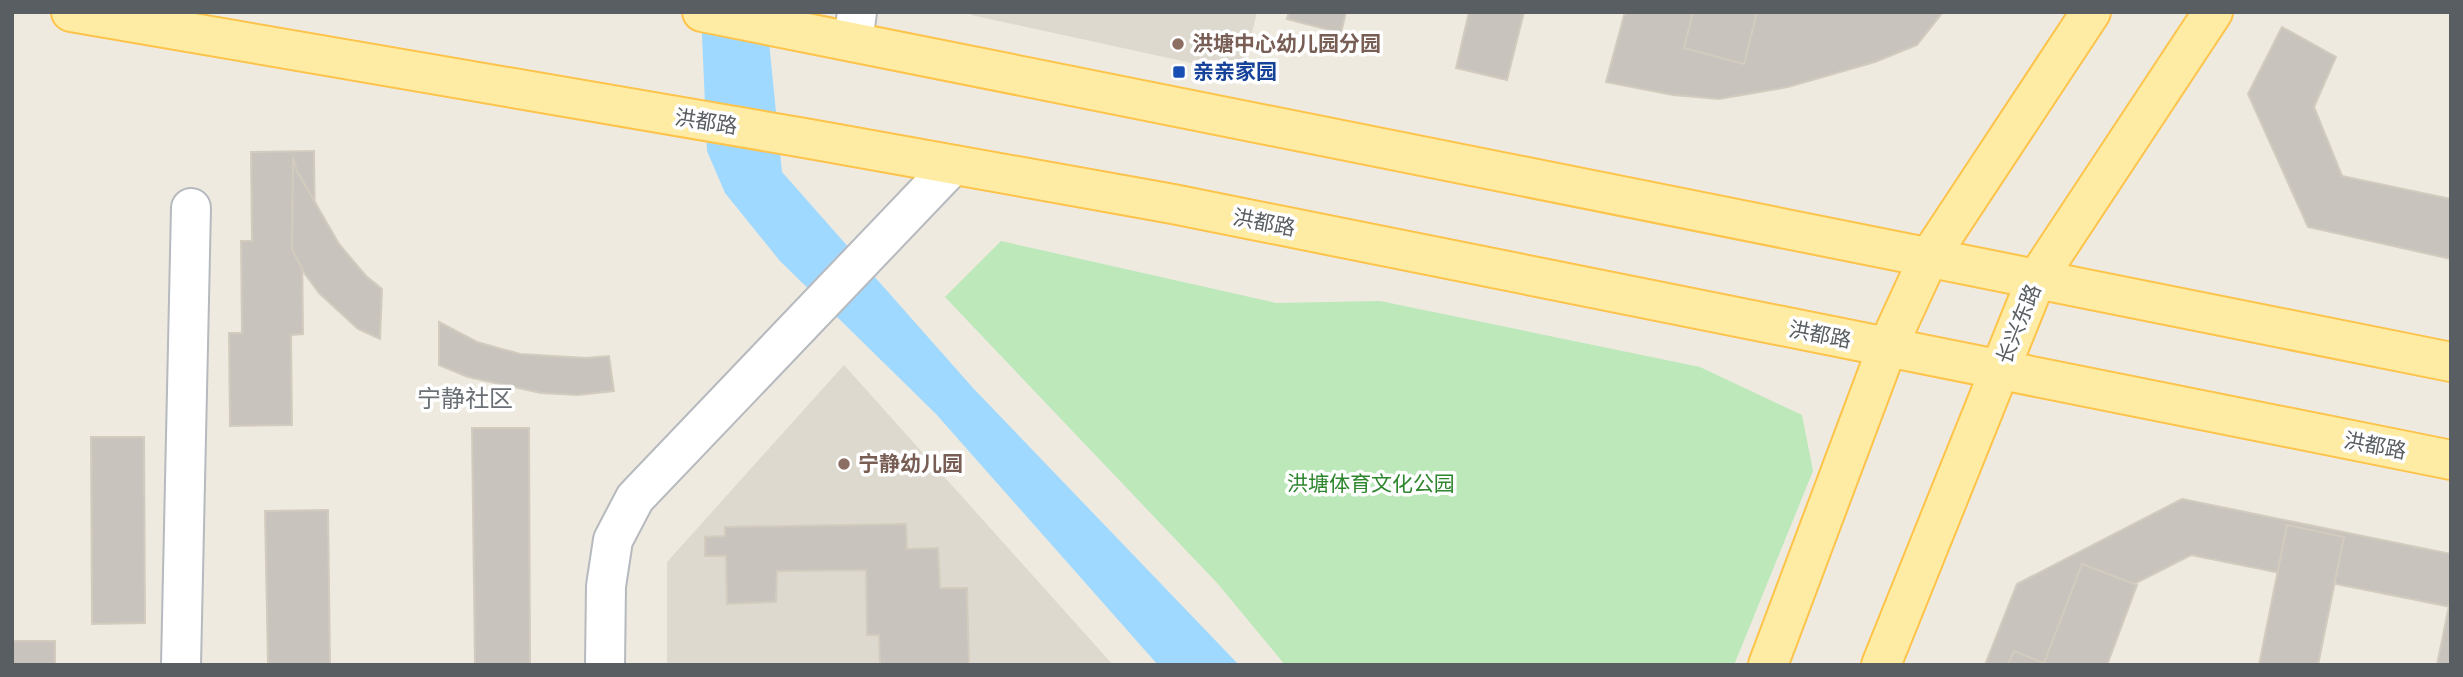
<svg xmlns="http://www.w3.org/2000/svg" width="2463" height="677" font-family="Signika,'Noto Sans SC',sans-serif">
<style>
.education{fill:#ddd9cf}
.green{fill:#bce8ba}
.water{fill:#9fd9ff}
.building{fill:#c8c4bd;stroke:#d3cbbe;stroke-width:2}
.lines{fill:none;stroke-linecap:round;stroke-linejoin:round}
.minor-casing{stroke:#b6b9be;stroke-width:42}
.major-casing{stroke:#fdc34a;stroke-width:42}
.minor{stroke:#fff;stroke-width:38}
.major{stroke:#ffeca4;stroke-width:38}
.education-dot{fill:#8d6e63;stroke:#fff;stroke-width:2.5}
.transit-dot{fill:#1a4fb4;stroke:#fff;stroke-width:2.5}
.labels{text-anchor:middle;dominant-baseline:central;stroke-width:7;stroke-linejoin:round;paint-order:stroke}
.education-label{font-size:21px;font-weight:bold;fill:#785e54;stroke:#fff;text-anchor:start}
.transit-label{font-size:21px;font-weight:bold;fill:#164399;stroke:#fff;text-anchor:start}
.street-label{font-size:21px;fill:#595e63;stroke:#fff}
.park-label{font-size:21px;fill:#2e862e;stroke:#fff}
.quarter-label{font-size:24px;fill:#6a7075;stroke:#fff}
</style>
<rect width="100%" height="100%" fill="#eeeae0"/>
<g class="education">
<polygon points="972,12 1257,12 1242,74 971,15"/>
<polygon points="844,365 1113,665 667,665 667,562"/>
</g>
<polygon class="green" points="1001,241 1276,303 1380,301 1700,367 1802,415 1813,471 1734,665 1285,665 1218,584 945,297"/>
<polygon class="water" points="701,12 766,12 782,172 973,388 1239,665 1158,665 936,414 780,261 725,193 707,151"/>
<g class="building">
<polygon points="1289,12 1346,12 1341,33 1287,19"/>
<polygon points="1469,12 1524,12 1507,80 1456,68"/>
<polygon points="1625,12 1943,12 1917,45 1875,62 1788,87 1719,99 1673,95 1606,82"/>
<polygon points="1693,12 1757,12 1744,64 1684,48"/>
<polygon points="2282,27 2336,57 2314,107 2342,176 2451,199 2451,259 2308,227 2248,94"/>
<polygon points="314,151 315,243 302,243 303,334 291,335 292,425 230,426 229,333 242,333 241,241 252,241 251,152"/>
<polygon points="293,158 297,171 339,244 366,276 382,289 380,339 358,329 319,293 305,274 292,249"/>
<polygon points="439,322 477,342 520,354 586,358 609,356 614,391 577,395 541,393 468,377 439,365"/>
<polygon points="472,428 529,428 530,665 475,665"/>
<polygon points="91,437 144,437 145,623 92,624"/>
<polygon points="2182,499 2451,554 2451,607 2191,555 2069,617 2051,665 1985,665 2017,584"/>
<polygon points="328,510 330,665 268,665 265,511"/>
<polygon points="906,524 907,549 938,548 940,588 967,588 969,665 880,665 879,635 867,635 866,570 777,571 776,602 727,604 726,556 705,556 705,537 725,536 725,527"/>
<polygon points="2287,525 2344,537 2318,665 2259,665"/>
<polygon points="2082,564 2137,585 2107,665 2008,665 2014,651 2044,663"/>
<polygon points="2451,596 2451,665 2437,665"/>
<rect x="12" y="641" width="43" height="24"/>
</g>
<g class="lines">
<g class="minor-casing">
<g id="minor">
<polyline points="853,42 857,12"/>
<polyline points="181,665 191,208"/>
<polyline points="605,665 606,586 613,540 635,498 953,165"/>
</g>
</g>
<g class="major-casing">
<g id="major">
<polyline points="71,12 810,139 1173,204 2451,460"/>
<polyline points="702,12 2451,362"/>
<polyline points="1768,665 1887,348 1928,259 2091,12"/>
<polyline points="1881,665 2036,280 2213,12"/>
</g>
</g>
<use href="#minor" class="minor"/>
<use href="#major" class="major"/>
</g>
<g class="education-dot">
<circle cx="1178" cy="44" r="7"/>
<circle cx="844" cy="464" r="7"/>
</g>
<rect class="transit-dot" x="1172" y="65" width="14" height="14" rx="3.5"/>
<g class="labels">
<g class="education-label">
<text x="1192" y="44">洪塘中心幼儿园分园</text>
<text x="858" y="464">宁静幼儿园</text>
</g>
<g class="transit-label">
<text x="1193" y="72">亲亲家园</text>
</g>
<g class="street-label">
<text transform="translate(706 122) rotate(9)">洪都路</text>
<text transform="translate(1264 223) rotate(11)">洪都路</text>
<text transform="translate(2019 324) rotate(-68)">长兴东路</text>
<text transform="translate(1820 335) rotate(11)">洪都路</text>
<text transform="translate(2375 446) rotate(11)">洪都路</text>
</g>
<g class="park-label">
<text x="1371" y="484">洪塘体育文化公园</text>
</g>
<g class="quarter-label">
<text x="465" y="399">宁静社区</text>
</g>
</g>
<rect width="2463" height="677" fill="none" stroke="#595e63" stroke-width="28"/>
</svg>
